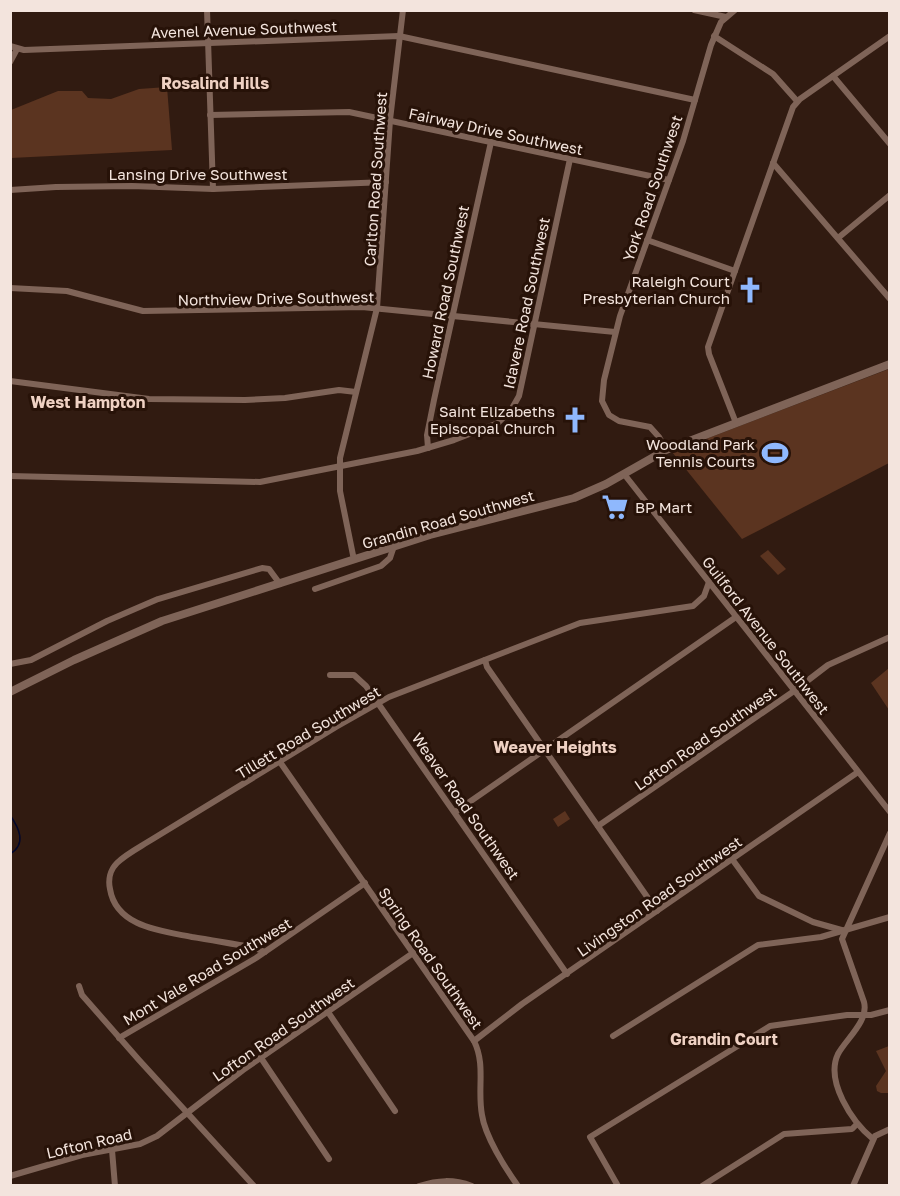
<svg xmlns="http://www.w3.org/2000/svg" width="900" height="1196" font-family="'Golos Text',sans-serif">
<style>
.green{fill:#5b3420}
.lines{fill:none;stroke-linecap:round;stroke-linejoin:round}
.stream{stroke:#00062b;stroke-width:1.5}
.minor{stroke:#7f6458;stroke-width:6}
.tertiary{stroke:#7f6458;stroke-width:8}
.labels{text-anchor:middle;dominant-baseline:central;stroke-width:6;stroke-linejoin:round;paint-order:stroke}
.street-label{font-size:15px;fill:#f3e4dd;stroke:#271208}
.poi-label{font-size:15px;fill:#f3e4dd;stroke:#271208;text-anchor:end}
.neighbourhood-label{font-size:16px;font-weight:bold;fill:#efd1c3;stroke:#271208}
</style>
<rect width="100%" height="100%" fill="#311b11"/>
<g class="green">
<polygon points="167,87 172,150 11,158 11,110 58,91 82,91 88,98 111,99 139,89"/>
<polygon points="889,369 889,463 742,539 672,452"/>
<polygon points="768,550 786,569 778,575 760,556"/>
<polygon points="889,668 889,710 871,683"/>
<polygon points="565,811 570,819 558,827 553,819"/>
<polygon points="889,1046 889,1093 881,1093 877,1091 876,1086 886,1071 876,1051"/>
</g>
<g class="lines">
<path class="stream" d="M10 815C19 828 27 844 10 854"/>
<g class="minor">
<polyline points="207,10 213,189"/>
<polyline points="694,10 726,17"/>
<polyline points="714,36 773,74 797,101"/>
<polyline points="10,46 24,50 399,36 695,100"/>
<polyline points="10,62 17,49"/>
<polyline points="833,76 890,144"/>
<polyline points="210,115 349,112 669,180"/>
<polyline points="773,163 890,299"/>
<polyline points="10,190 56,187 132,186 213,189 386,182"/>
<polyline points="838,238 890,195"/>
<polyline points="647,240 735,271"/>
<polyline points="10,288 67,291 143,311 362,307 615,332"/>
<polyline points="10,381 149,399 245,400 285,398 339,390 356,392"/>
<polyline points="736,423 709,354 708,347 793,107 800,99 890,36"/>
<polyline points="428,448 427,435 434,400 491,142"/>
<polyline points="666,450 659,437 650,427 619,421 609,415 602,401 604,380 620,316 683,141 711,45 721,22 735,10"/>
<polyline points="624,474 890,812"/>
<polyline points="10,476 260,482 417,451 454,440 498,423 511,410 519,396 570,159"/>
<polyline points="354,560 340,491 340,458 377,308 390,120 403,10"/>
<polyline points="315,589 381,566 390,558 394,546"/>
<polyline points="485,660 487,667 657,911"/>
<polyline points="10,664 31,660 107,621 158,599 262,568 269,569 280,584"/>
<polyline points="330,675 354,675 366,686 567,974"/>
<path d="M280 762 474 1041C486 1065 477 1089 482 1115 485 1136 505 1168 518 1186"/>
<polyline points="455,812 736,617"/>
<polyline points="598,826 794,691 828,665 890,637"/>
<polyline points="732,859 759,896 813,922 845,931"/>
<path d="M265 952 252 947C232 944 212 940 192 937 162 931 116 927 110 889 108 880 110 870 117 863 126 854 140 847 151 840L336 727 389 697 580 623 693 606 704 596 709 582"/>
<polyline points="79,986 82,995 139,1060 254,1186"/>
<polyline points="328,1012 395,1111"/>
<polyline points="613,1036 758,945 821,937 890,917"/>
<polyline points="119,1038 256,958 365,883"/>
<polyline points="474,1041 522,1004 858,772"/>
<polyline points="261,1058 329,1159"/>
<path d="M873 1139C852 1122 825 1081 838 1054 846 1039 869 1021 864 1002L842 939 890 833"/>
<polyline points="112,1150 115,1186"/>
<polyline points="10,1176 82,1155 140,1144 157,1136 243,1070 413,953"/>
<path d="M419 1186C438 1180 453 1179 472 1186"/>
<polyline points="618,1186 590,1137 770,1026 847,1015 871,1015 890,1010"/>
<polyline points="702,1186 784,1134 852,1129 857,1124"/>
<polyline points="853,1186 875,1136 890,1129"/>
</g>
<polyline class="tertiary" points="10,692 74,660 162,621 430,535 574,498 606,484 666,450 890,364"/>
</g>
<defs>
<g id="church-bare" transform="scale(2.07)"><path d="M-1.2-6h2.4v3.5h3.3v2.4h-3.3V6h-2.4V-.1h-3.3v-2.4h3.3Z" fill="#8fb8fd" stroke="#271208" stroke-width="2.5" paint-order="stroke"/></g>
<g id="stadium-bare" transform="scale(2.07)"><path d="M0-5a6.5 5 0 1 0 0 10a6.5 5 0 1 0 0-10ZM-3.5-1.8h7v3.6h-7Z" fill="#8fb8fd" stroke="#271208" stroke-width="2.5" paint-order="stroke"/></g>
<g id="supermarket-bare" transform="scale(2.07)"><path d="M-6-5.5h2.5l.6 2H6L4.5 2H-2.5L-4.4-4H-6ZM-1.5 3.2a1.3 1.3 0 1 0 .1 0ZM3 3.2a1.3 1.3 0 1 0 .1 0Z" fill="#8fb8fd" stroke="#271208" stroke-width="2.5" paint-order="stroke"/></g>
</defs>
<g fill-rule="evenodd">
<use href="#church-bare" x="750" y="290"/>
<use href="#church-bare" x="575" y="420"/>
<use href="#stadium-bare" x="775" y="453"/>
<use href="#supermarket-bare" x="615" y="507"/>
</g>
<g class="labels">
<g class="street-label">
<text transform="translate(244 29) rotate(-2)">Avenel Avenue Southwest</text>
<text transform="translate(496 131) rotate(12)">Fairway Drive Southwest</text>
<text x="198" y="174">Lansing Drive Southwest</text>
<text transform="translate(375 179) rotate(-86)">Carlton Road Southwest</text>
<text transform="translate(652 188) rotate(-71)">York Road Southwest</text>
<text transform="translate(445 292) rotate(-78)">Howard Road Southwest</text>
<text transform="translate(276 298) rotate(-1)">Northview Drive Southwest</text>
<text transform="translate(526 303) rotate(-78)">Idavere Road Southwest</text>
<text transform="translate(448 519) rotate(-16)">Grandin Road Southwest</text>
<text transform="translate(766 635) rotate(52)">Guilford Avenue Southwest</text>
<text transform="translate(308 732) rotate(-31)">Tillett Road Southwest</text>
<text transform="translate(705 738) rotate(-35)">Lofton Road Southwest</text>
<text transform="translate(466 806) rotate(55)">Weaver Road Southwest</text>
<text transform="translate(659 896) rotate(-35)">Livingston Road Southwest</text>
<text transform="translate(431 958) rotate(55)">Spring Road Southwest</text>
<text transform="translate(207 971) rotate(-31)">Mont Vale Road Southwest</text>
<text transform="translate(283 1029) rotate(-35)">Lofton Road Southwest</text>
<text transform="translate(89 1143) rotate(-13)">Lofton Road</text>
</g>
<g class="poi-label">
<text x="730" y="281">Raleigh Court<tspan x="730" dy="17">Presbyterian Church</tspan></text>
<text x="555" y="411">Saint Elizabeths<tspan x="555" dy="17">Episcopal Church</tspan></text>
<text x="755" y="444">Woodland Park<tspan x="755" dy="17">Tennis Courts</tspan></text>
<text x="635" y="507" text-anchor="start">BP Mart</text>
</g>
<g class="neighbourhood-label">
<text x="215" y="83">Rosalind Hills</text>
<text x="88" y="402">West Hampton</text>
<text x="555" y="747">Weaver Heights</text>
<text x="724" y="1039">Grandin Court</text>
</g>
</g>
<rect width="900" height="1196" fill="none" stroke="#f3e4dd" stroke-width="24"/>
</svg>
